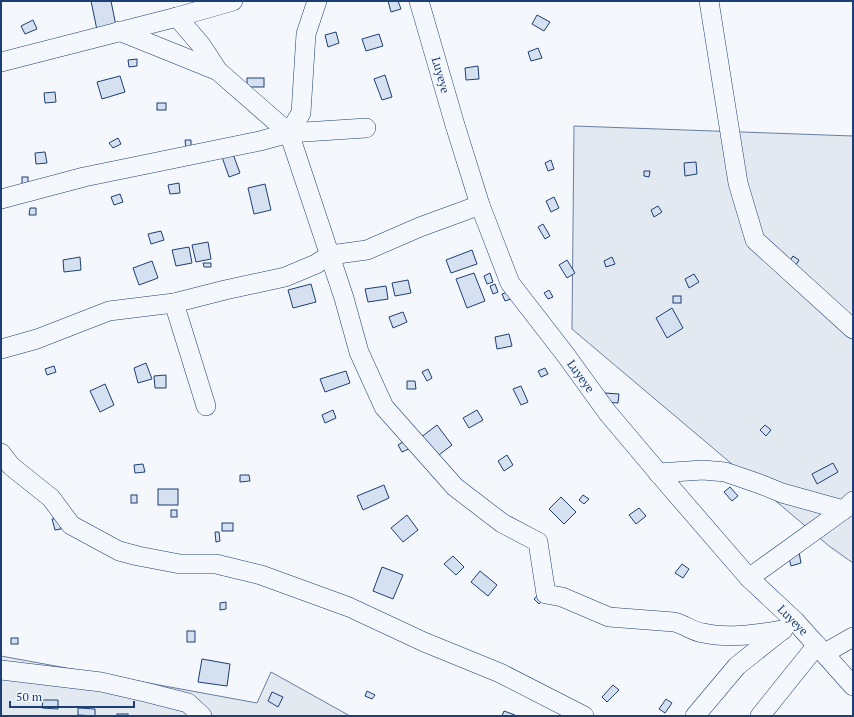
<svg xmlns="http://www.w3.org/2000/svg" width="854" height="717" font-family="'PT Serif',serif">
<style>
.green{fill:#e3e9f0;stroke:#687fa3}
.building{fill:#d5e0f0;stroke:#1d3f73}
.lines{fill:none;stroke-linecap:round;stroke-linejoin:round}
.minor-casing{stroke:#1d3f73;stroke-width:20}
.minor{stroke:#f4f7fb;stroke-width:19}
.labels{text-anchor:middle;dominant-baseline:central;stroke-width:3;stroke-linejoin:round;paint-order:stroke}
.street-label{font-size:12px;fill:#1d3f73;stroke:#f4f7fb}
</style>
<rect width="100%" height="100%" fill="#f4f7fb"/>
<g class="green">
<polygon points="574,126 853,136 853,563 829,546 572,329"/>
<polygon points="1,656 257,703 271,672 350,716 1,716"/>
</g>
<g class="building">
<polygon points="91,1 111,1 116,26 97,30"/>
<polygon points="388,1 398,1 401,9 391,12"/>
<polygon points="537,15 550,22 544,31 532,24"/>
<polygon points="33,20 37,29 25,34 21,26"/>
<polygon points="336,32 339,43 328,47 325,35"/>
<polygon points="379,34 383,46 366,51 362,39"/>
<polygon points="538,48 542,58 531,61 528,52"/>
<polygon points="137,59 137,66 129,67 128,60"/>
<polygon points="478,66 479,79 466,80 465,68"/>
<polygon points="385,75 392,97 382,100 374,79"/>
<polygon points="120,76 125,92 102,99 97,82"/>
<rect x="247" y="78" width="17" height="9"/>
<polygon points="55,92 56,102 45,103 44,93"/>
<rect x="157" y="103" width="9" height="7"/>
<polygon points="118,138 121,144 113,148 109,143"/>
<polygon points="185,140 191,140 191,149 186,149"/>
<polygon points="45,152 47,163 36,164 35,153"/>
<polygon points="233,154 240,173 229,177 222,157"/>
<polygon points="551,160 554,169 548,171 545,163"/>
<polygon points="696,162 697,174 685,176 684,163"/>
<polygon points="644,171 650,171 649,177 644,176"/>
<rect x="22" y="177" width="6" height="8"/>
<polygon points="179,183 180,193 170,194 168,185"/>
<polygon points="265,184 271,210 254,214 248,188"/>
<polygon points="120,194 123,202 114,205 111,197"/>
<polygon points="554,197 559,208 551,212 546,201"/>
<polygon points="658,206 662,212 654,217 651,210"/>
<polygon points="30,208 36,208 36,215 29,215"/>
<polygon points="543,224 550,236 545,239 538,227"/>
<polygon points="161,231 164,240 151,244 148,234"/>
<polygon points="208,242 211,259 196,262 192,245"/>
<polygon points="189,247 192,263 176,266 172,250"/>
<polygon points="472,250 477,264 451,273 446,260"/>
<polygon points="793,256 799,260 794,268 788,264"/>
<polygon points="80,257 81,270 64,272 63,260"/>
<polygon points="612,257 615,264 606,267 604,261"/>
<polygon points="567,260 575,273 567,278 559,265"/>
<polygon points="152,261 158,278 139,285 133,268"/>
<polygon points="203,263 211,263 211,267 204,267"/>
<polygon points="474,273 485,301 467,308 456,279"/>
<polygon points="490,273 493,282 487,284 484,276"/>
<polygon points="694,274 699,282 689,288 685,279"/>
<polygon points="408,280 411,293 395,296 392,283"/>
<polygon points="311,284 316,302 293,308 288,290"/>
<polygon points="495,284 498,292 493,294 490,286"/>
<polygon points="386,286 388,299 368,302 365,289"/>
<polygon points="549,290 553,297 548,299 544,293"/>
<polygon points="508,292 511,299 505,301 502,294"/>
<rect x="673" y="296" width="8" height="7"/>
<polygon points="672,308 683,328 667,338 656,318"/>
<polygon points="403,312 407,322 393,328 389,317"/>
<polygon points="509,334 512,346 497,349 495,337"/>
<polygon points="146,363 152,379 138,383 134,368"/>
<polygon points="54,366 56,372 47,375 45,369"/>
<polygon points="545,368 548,374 541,377 538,371"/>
<polygon points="428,369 432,378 427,381 422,372"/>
<polygon points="346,371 350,383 325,392 320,379"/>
<polygon points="166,375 166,388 155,388 154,376"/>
<polygon points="407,381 415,381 416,389 407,389"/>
<polygon points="105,384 114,405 100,412 90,391"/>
<polygon points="521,386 528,402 521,405 513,389"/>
<polygon points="605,393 619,394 618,403 604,402"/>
<polygon points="333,410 336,418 325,423 322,415"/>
<polygon points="477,410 483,420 469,428 463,418"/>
<polygon points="437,425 452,445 435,458 420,438"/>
<polygon points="765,425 771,430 766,436 760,430"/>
<polygon points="406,440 411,448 402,452 398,445"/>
<polygon points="507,455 513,465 504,471 498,461"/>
<polygon points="833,463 838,472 817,484 812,474"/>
<polygon points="143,464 145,472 135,473 134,465"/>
<polygon points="240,475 249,475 250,481 240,482"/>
<polygon points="384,485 389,498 363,510 357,496"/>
<polygon points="730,487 738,496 732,501 724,492"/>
<rect x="158" y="489" width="20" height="16"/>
<rect x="131" y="495" width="6" height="8"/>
<polygon points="583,495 589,499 584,504 579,500"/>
<polygon points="561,497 576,512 564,524 549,509"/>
<polygon points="639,508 646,516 636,524 629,515"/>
<rect x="171" y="510" width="6" height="7"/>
<polygon points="407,515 418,530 403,542 391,528"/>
<polygon points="59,518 61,529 55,530 52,519"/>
<rect x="222" y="523" width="11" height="8"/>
<polygon points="215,532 219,532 220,541 216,542"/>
<polygon points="799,552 801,563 791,566 788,554"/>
<polygon points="453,556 464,567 456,575 444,564"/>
<polygon points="682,564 689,569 683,578 675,573"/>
<polygon points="382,567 403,575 393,599 373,591"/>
<polygon points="480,571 497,585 488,596 471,582"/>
<polygon points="539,594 544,599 539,604 534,599"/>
<polygon points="226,602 226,609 220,610 220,603"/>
<rect x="187" y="631" width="8" height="11"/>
<rect x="11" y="638" width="7" height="6"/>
<polygon points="202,659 230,664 227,686 198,682"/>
<polygon points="613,685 619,690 607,702 602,697"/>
<polygon points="367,691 375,695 372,699 365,696"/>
<polygon points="272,692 283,697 278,707 268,701"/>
<polygon points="666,699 672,703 665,713 659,709"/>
<polygon points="43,700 58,700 58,709 42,708"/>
<polygon points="78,708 95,709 95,716 78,715"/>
<polygon points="504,711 515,715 515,716 502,716"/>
<rect x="117" y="714" width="11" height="2"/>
</g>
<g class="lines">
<g class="minor-casing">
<g id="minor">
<polyline points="419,1 455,125 480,205 510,283 565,354 607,412 672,489 749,578 795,621 853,686"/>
<polyline points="709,1 738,183 755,240 853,329"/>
<path d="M177 17 201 45 218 71 289 133 344 298 359 352 384 407 455 487 502 523 538 542 546 594 562 597 609 617 674 622C684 624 693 632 703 633 730 639 756 634 783 630"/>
<polyline points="119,31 218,71"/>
<polyline points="1,62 177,17 233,1"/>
<polyline points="289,133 301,113 306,34 317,1"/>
<polyline points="1,199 84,177 260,141 289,133 366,128"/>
<polyline points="174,303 206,406"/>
<polyline points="1,349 37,339 109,311 174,303 225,290 285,277 316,264 330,255 367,250 420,227 480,205"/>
<polyline points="1,453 11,466 51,498 71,525 119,551 138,556 180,564 216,564 261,575 349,607 424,642 500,673 584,716"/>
<polyline points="658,473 703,470 725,472 760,484 782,493 843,510"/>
<polyline points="749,578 846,508 853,501"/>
<polyline points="825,653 853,637"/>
<polyline points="1,670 101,682 149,693 188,703 202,716"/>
<polyline points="695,716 737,666 781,631"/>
<polyline points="760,716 817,645"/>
</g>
</g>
<use href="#minor" class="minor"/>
</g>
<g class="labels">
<g class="street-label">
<text transform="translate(441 75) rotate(74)">Luyeye</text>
<text transform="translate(581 376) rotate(54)">Luyeye</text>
<text transform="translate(793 620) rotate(45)">Luyeye</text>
</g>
</g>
<rect width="854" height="717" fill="none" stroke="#1d3f73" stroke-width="4"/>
<path d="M10 701v6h124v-6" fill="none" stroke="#1d3f73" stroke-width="2"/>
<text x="16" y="701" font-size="12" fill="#1d3f73" stroke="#f4f7fb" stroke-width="3" paint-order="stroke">50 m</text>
</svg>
